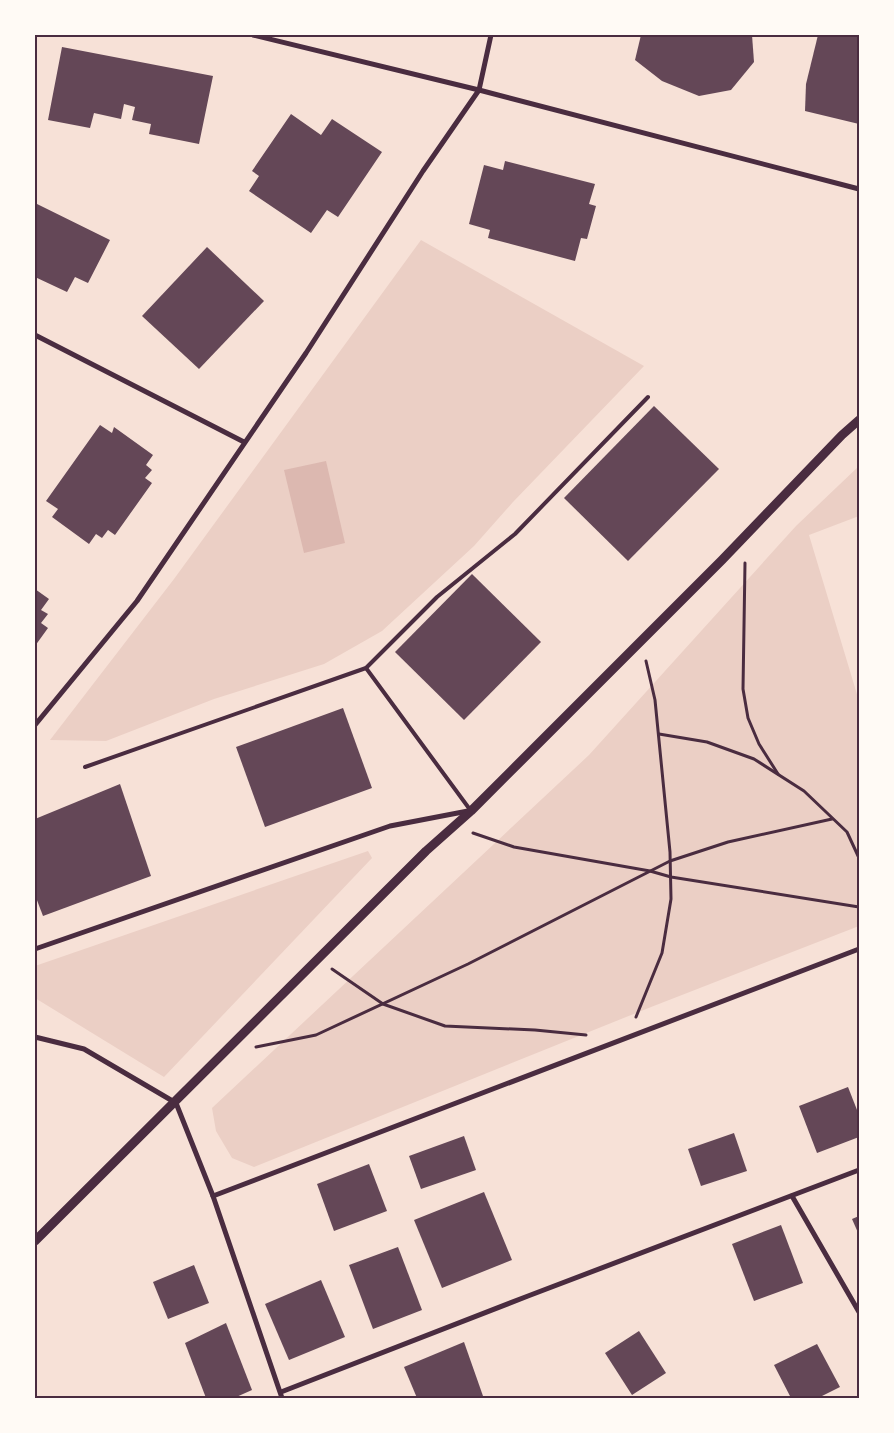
<svg xmlns="http://www.w3.org/2000/svg" width="894" height="1433" font-family="'IBM Plex Serif',serif">
<style>
.green{fill:#ebcfc5}
.water{fill:#dcb8b0}
.building{fill:#644757}
.lines{fill:none;stroke-linecap:round;stroke-linejoin:round}
.path{stroke:#4a2c40;stroke-width:3}
.service{stroke:#4a2c40;stroke-width:4}
.minor{stroke:#4a2c40;stroke-width:5}
.tertiary{stroke:#4a2c40;stroke-width:9}
.neatline{fill:none;stroke:#4a2c40;stroke-width:2}
</style>
<rect width="100%" height="100%" fill="#f7e1d7"/>
<g class="green">
<polygon points="421,240 644,366 513,502 474,546 382,631 324,664 214,699 106,741 50,740 174,579"/>
<polygon points="859,466 859,516 809,535 859,701 859,926 646,1009 254,1167 232,1158 216,1131 212,1108 589,755 796,526"/>
<polygon points="368,851 372,858 164,1077 35,998 35,966"/>
</g>
<polygon class="water" points="326,461 345,543 304,553 284,470"/>
<g class="building">
<polygon points="641,35 752,35 754,62 731,90 699,96 662,81 635,60"/>
<polygon points="818,35 859,35 859,124 805,111 806,84"/>
<polygon points="62,47 213,76 199,144 149,134 151,124 132,120 135,107 124,104 121,119 94,113 90,128 48,120"/>
<polygon points="291,114 321,135 332,119 382,152 338,217 327,210 311,233 249,191 259,176 252,171"/>
<polygon points="505,161 595,184 589,204 596,206 587,239 581,238 575,261 488,238 490,230 469,224 484,165 503,170"/>
<polygon points="35,203 110,240 88,283 75,277 67,292 35,277"/>
<polygon points="207,247 264,301 199,369 142,316"/>
<polygon points="654,406 719,469 628,561 564,498"/>
<polygon points="100,425 112,433 114,427 153,455 146,465 152,470 145,478 152,483 115,535 108,530 102,538 96,534 89,544 52,517 58,509 46,501"/>
<polygon points="472,574 541,642 464,720 395,652"/>
<polygon points="35,589 49,599 41,610 48,614 41,623 48,628 35,646"/>
<polygon points="343,708 372,788 265,827 236,747"/>
<polygon points="120,784 151,876 43,916 35,895 35,819"/>
<polygon points="848,1087 859,1115 859,1137 817,1153 799,1106"/>
<polygon points="734,1133 747,1171 701,1186 688,1149"/>
<polygon points="464,1136 476,1170 421,1189 409,1156"/>
<polygon points="369,1164 387,1211 334,1231 317,1184"/>
<polygon points="484,1192 512,1260 442,1288 414,1220"/>
<polygon points="859,1216 859,1235 852,1219"/>
<polygon points="781,1225 803,1283 754,1301 732,1244"/>
<polygon points="398,1247 422,1310 373,1329 349,1265"/>
<polygon points="194,1265 209,1303 168,1319 153,1282"/>
<polygon points="321,1280 345,1337 289,1360 265,1304"/>
<polygon points="226,1323 252,1390 234,1398 206,1398 185,1343"/>
<polygon points="639,1331 666,1373 632,1395 605,1353"/>
<polygon points="464,1342 483,1396 477,1398 417,1398 404,1367"/>
<polygon points="817,1344 840,1387 818,1398 791,1398 774,1365"/>
</g>
<g class="lines">
<g class="path">
<polyline points="745,563 743,689 748,718 759,744 778,774"/>
<polyline points="659,734 707,742 754,759 804,791 847,832 859,858"/>
<polyline points="473,833 514,847 650,871 671,877 859,907"/>
<polyline points="332,969 383,1004 445,1026 535,1030 586,1035"/>
<polyline points="636,1017 662,953 671,899 670,852 655,700 646,661"/>
<polyline points="256,1047 316,1035 468,964 670,861 728,842 832,819"/>
</g>
<g class="service">
<polyline points="366,668 471,811"/>
<polyline points="85,767 366,668 437,597 515,534 648,397"/>
</g>
<g class="minor">
<polyline points="253,35 479,90 859,189"/>
<polyline points="35,335 244,442"/>
<polyline points="35,725 137,601 306,353 423,171 479,90 491,35"/>
<polyline points="35,949 390,826 468,811"/>
<polyline points="35,1037 84,1049 176,1103 213,1196 282,1398"/>
<polyline points="213,1196 859,949"/>
<polyline points="792,1196 859,1312"/>
<polyline points="281,1392 528,1296 859,1170"/>
</g>
<polyline class="tertiary" points="35,1241 426,851 471,811 722,560 842,435 859,420"/>
</g>
<rect width="894" height="1433" fill="none" stroke="#fffaf5" stroke-width="72"/>
<rect x="36" y="36" width="822" height="1361" class="neatline"/>
</svg>
